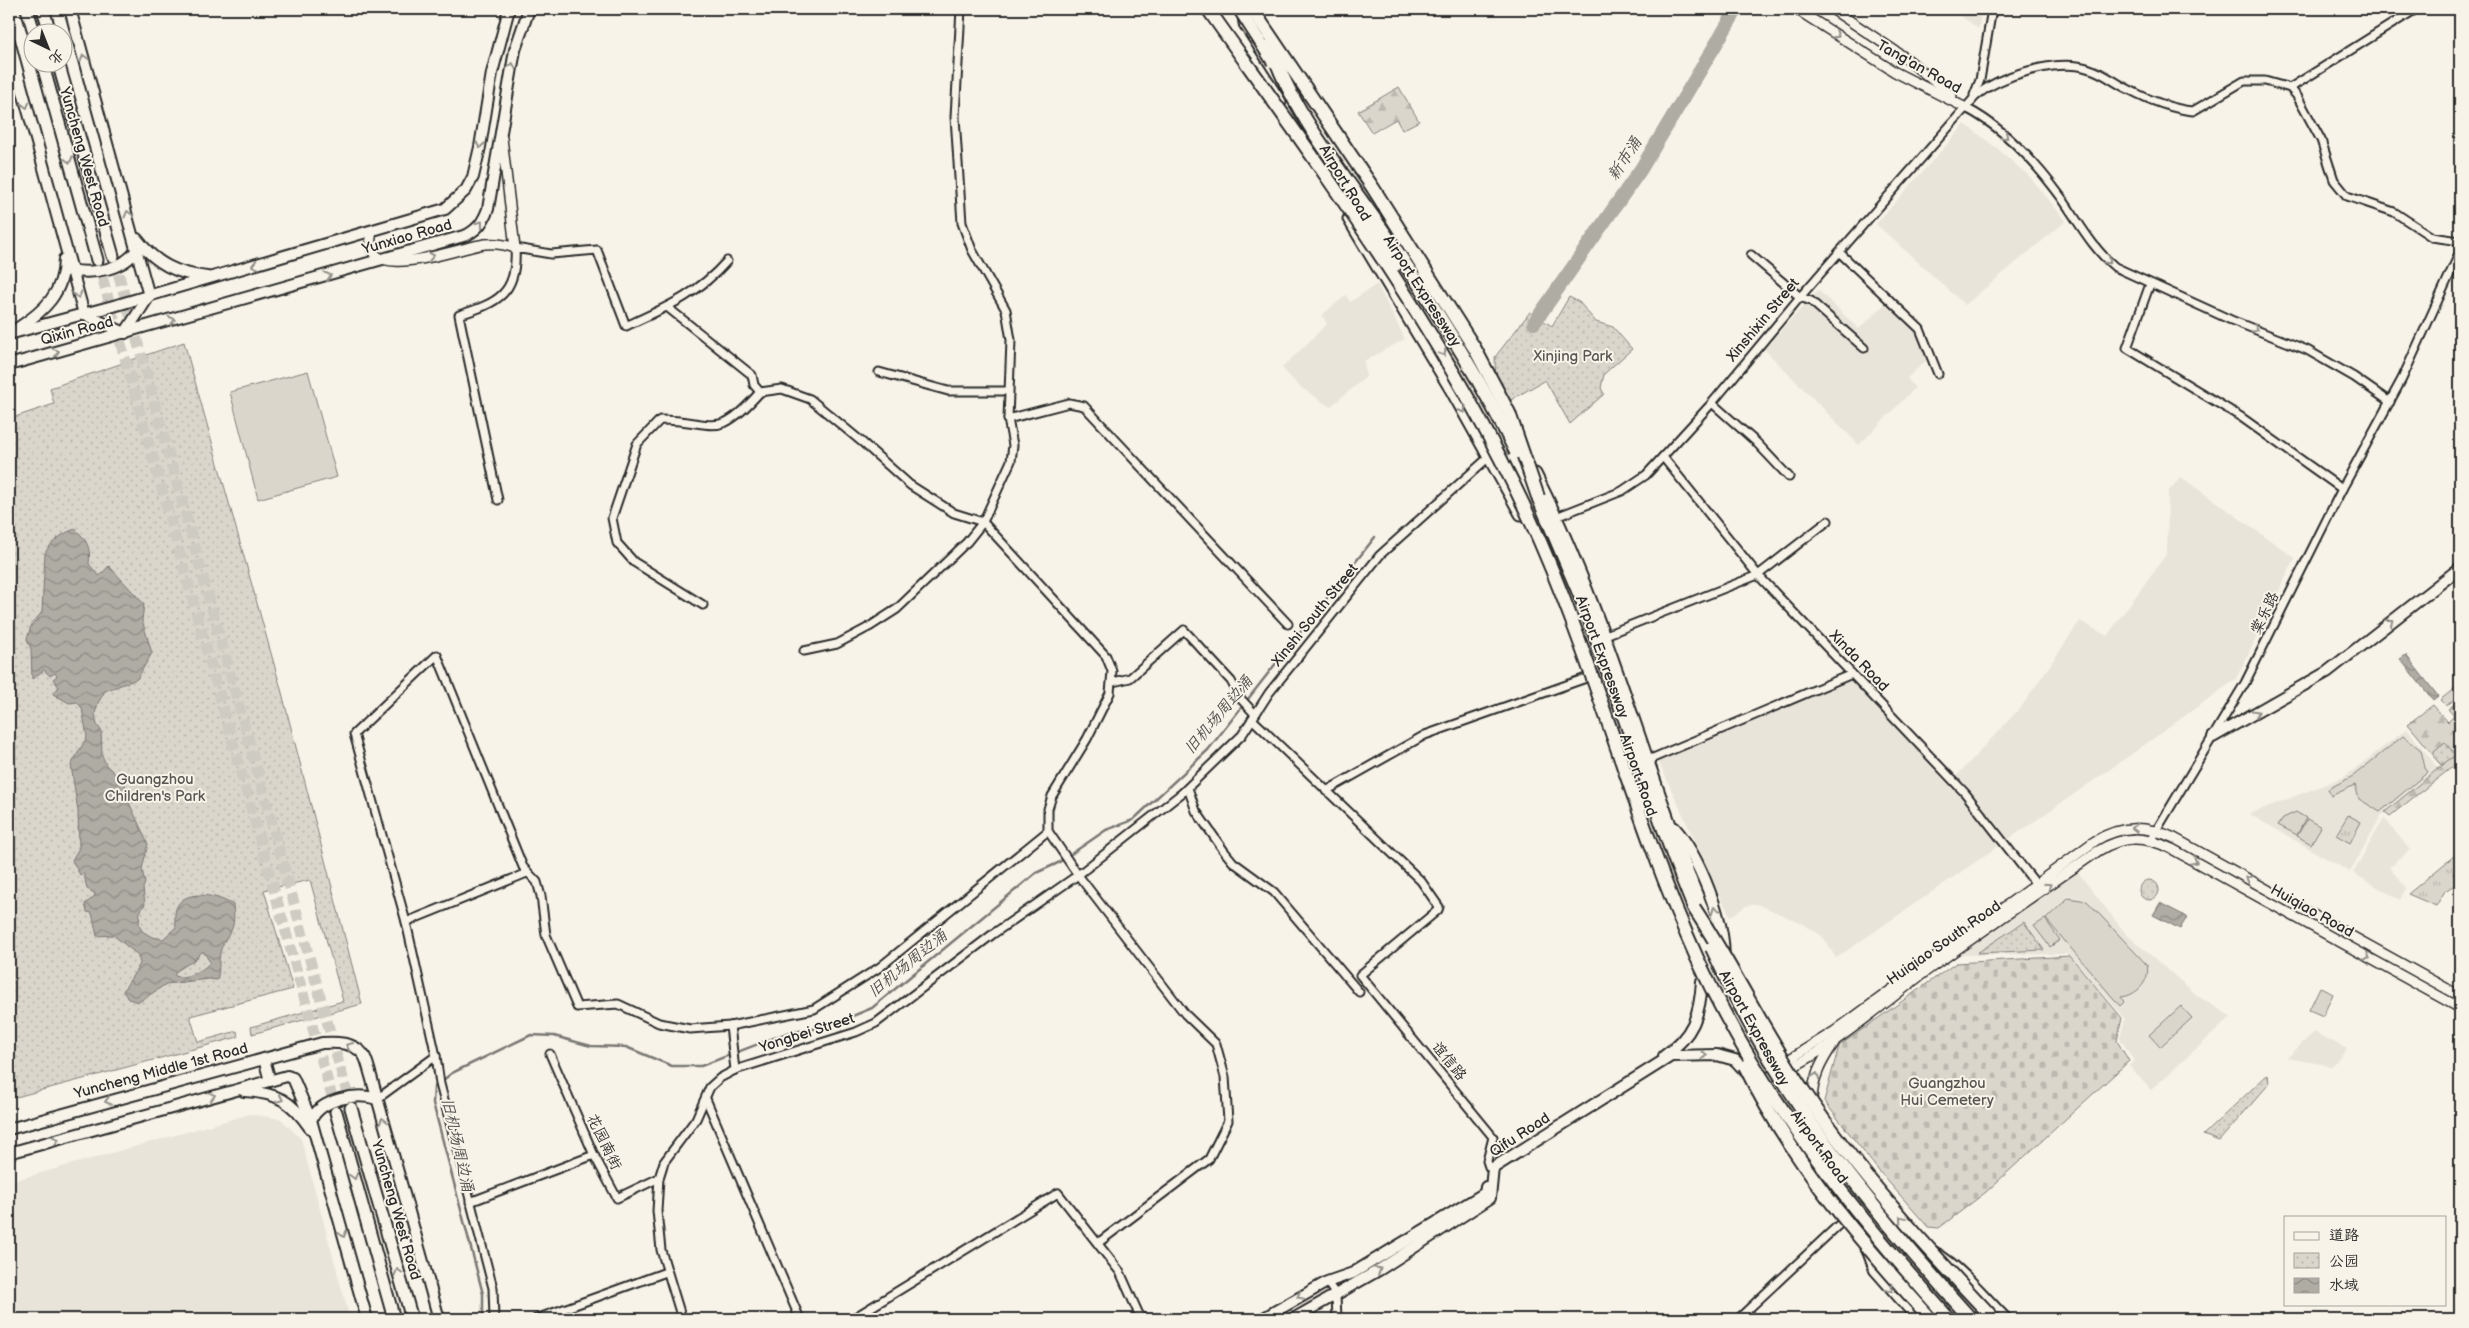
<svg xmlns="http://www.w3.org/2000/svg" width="2469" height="1328" font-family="'Balsamiq Sans','LXGW WenKai TC',sans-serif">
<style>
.built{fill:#e8e4da}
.grass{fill:url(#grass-tufts);stroke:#82807c}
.forest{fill:url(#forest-firs);stroke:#82807c}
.cemetery{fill:url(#cemetery-stones);stroke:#82807c}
.park{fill:url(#park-dots);stroke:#82807c}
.pitch{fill:#dad6cc;stroke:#82807c}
.water{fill:url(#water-waves);stroke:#7a7874;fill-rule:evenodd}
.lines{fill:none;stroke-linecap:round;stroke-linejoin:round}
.stream{stroke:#7a7874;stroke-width:2.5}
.river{stroke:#afaca4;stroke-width:14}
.primary-tunnel{stroke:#cecbc2;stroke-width:11;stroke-dasharray:11 5.5;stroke-linecap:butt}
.minor-casing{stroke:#2b2b2b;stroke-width:11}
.tertiary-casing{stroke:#2b2b2b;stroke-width:12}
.secondary-casing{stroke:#2b2b2b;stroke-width:14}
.primary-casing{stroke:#2b2b2b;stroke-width:15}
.trunk-casing{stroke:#2b2b2b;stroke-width:15}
.motorway-casing{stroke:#2b2b2b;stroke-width:16}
.minor{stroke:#f7f3e8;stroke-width:7}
.tertiary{stroke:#f7f3e8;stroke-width:9}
.secondary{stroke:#f7f3e8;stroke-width:10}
.primary{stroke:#f7f3e8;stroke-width:11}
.trunk{stroke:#f7f3e8;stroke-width:11}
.motorway{stroke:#f7f3e8;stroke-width:12}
.trunk-bridge-casing{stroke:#2b2b2b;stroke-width:15;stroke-linecap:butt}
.motorway-bridge-casing{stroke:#2b2b2b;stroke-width:16;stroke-linecap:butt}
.trunk-bridge{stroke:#f7f3e8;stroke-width:11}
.motorway-bridge{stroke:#f7f3e8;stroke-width:12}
.oneway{stroke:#918f8a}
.labels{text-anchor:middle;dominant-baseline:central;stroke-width:4;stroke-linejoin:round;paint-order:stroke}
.street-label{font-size:15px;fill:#2b2b2b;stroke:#f7f3e8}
.park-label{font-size:15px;fill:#575653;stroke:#f7f3e8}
.water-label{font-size:16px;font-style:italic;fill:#53524f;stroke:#f7f3e8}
</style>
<defs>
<pattern id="grass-tufts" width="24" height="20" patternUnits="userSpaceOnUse" patternTransform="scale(1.25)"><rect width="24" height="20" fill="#dad6cc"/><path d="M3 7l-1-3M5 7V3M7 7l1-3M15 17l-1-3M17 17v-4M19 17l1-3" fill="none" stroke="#bbb8af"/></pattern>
<pattern id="forest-firs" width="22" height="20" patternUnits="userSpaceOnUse" patternTransform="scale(1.25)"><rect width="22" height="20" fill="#dad6cc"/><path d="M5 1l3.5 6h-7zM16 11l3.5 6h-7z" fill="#bbb8af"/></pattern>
<pattern id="cemetery-stones" width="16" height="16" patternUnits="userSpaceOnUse" patternTransform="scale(1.25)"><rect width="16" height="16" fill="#dad6cc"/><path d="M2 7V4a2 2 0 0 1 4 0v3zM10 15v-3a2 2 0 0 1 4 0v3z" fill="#bbb8af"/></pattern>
<pattern id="park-dots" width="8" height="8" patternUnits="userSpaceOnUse" patternTransform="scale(1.25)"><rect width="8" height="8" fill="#dad6cc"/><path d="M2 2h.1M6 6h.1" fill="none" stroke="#bbb8af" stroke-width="1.8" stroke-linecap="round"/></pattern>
<pattern id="water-waves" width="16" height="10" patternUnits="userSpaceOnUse" patternTransform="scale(1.25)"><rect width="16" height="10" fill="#afaca4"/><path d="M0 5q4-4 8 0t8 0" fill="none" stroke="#8f8c86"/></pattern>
</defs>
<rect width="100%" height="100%" fill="#f7f3e8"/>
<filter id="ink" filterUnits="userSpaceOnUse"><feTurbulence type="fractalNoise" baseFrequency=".02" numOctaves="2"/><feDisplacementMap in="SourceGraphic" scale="10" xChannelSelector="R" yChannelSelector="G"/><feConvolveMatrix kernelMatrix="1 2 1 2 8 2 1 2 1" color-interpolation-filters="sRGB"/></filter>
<g filter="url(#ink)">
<g class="built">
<polygon points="1951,9 1981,9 1979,29 1968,21"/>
<polygon points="1965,124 1998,149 2031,178 2066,221 1965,305 1876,224"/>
<polygon points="1377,284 1405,339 1364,361 1366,377 1330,407 1299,386 1282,368 1327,324 1322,315 1346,295 1350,302"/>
<polygon points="1818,290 1859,329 1887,302 1915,328 1929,358 1907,378 1915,388 1859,445 1764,349"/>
<polygon points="2181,477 2295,558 2236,679 2122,761 1836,958 1822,936 1803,924 1757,904 1746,906 1730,917 1657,758 1853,676 1950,783 2022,706 2080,621 2107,636 2167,553 2168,492"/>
<polygon points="2407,729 2438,768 2381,816 2350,872 2249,814 2344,777"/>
<polygon points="2384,818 2410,850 2389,867 2406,888 2400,900 2353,873"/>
<polygon points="2077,871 2126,934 2198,996 2231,1017 2151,1090 2129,1066 2134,1061 2120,1038 2125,1019 2069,954 1958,955"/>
<polygon points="2314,1032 2347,1049 2332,1066 2287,1058"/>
<polygon points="250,1114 281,1119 301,1139 350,1319 9,1319 9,1182"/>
</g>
<g class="grass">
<polygon points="2348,815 2361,822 2350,843 2336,835"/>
<polygon points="2460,851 2460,867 2453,873 2456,884 2445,891 2436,906 2408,894"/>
</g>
<g class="forest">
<polygon points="1399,87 1419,121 1402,130 1396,119 1372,133 1358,111"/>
<polygon points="2460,684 2460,695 2446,706 2440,700"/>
<polygon points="2460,700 2460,749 2454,753 2456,755 2460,751 2460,761 2390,816 2385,812 2445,763 2442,765 2408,724 2433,705 2448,722 2454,716 2448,709"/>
</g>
<polygon class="cemetery" points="2070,956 2122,1018 2117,1041 2129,1061 1986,1192 1939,1228 1928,1227 1878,1170 1824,1101 1839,1046 1956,963"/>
<g class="park">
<polygon points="1569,297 1579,302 1596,322 1613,327 1632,349 1604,374 1601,388 1604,394 1570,424 1545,380 1497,408 1495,357 1530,312 1552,326"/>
<polygon points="184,342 281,689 362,1004 252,1034 251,1027 343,1001 310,880 264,890 293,989 190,1016 198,1042 237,1031 238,1037 9,1099 9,419 54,404 50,388"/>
<polygon points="2445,742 2455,755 2442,765 2434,756 2434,751"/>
<circle cx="2149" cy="890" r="10"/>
<polygon points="2024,922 2044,950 1977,953"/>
<polygon points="2268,1074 2269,1084 2219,1141 2203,1135"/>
</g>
<g class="pitch">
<polygon points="308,371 337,477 258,499 230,392"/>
<polygon points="2403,736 2421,750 2425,768 2428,772 2380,812 2359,799 2355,785 2331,796 2328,789 2353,776"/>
<polygon points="2296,812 2306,818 2297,835 2278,825 2283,818"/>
<polygon points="2307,819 2321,827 2311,844 2297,836"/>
<path d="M2068 898 2087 901 2147 965C2151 981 2136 996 2121 997L2124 1002 2120 1006 2046 919Z"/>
<polygon points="2045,919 2060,940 2050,947 2034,926"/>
<polygon points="2320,987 2333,994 2323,1016 2309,1010"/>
<polygon points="2181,1006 2192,1018 2160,1047 2149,1035"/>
</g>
<g class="water">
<path d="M75 529C87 540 91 547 89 564L99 576 109 566 144 604 142 620 152 653 137 679 105 691 98 703 95 714 97 725 101 730 102 755 106 765 125 783 126 796 148 844 142 869 145 883 143 888 145 904 140 912 139 924 142 931 152 937 163 939 176 927C167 888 209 890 233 905 237 937 226 929 220 953 218 963 220 971 217 980L209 979 166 984 139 1002 128 999 123 991 140 964 138 955 113 935 97 936 92 913 87 912 85 904 94 897 95 893 87 889 84 874 80 875 72 860 79 848 78 811 71 765 87 737 82 708 77 702 69 703 53 694 59 687 53 679 57 676 55 673 50 676 44 670 32 679 31 649 27 639 31 626 42 612 45 553C52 541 63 533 75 529ZM203 951 210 962C205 970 184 980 175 976V972L194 960Z"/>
<polygon points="2406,655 2438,696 2433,700 2400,659"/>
<polygon points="2160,903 2187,917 2180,929 2153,915"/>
</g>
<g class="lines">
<g class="stream">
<polyline points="442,1081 452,1073 531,1035 554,1036 591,1046 626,1047 672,1066 701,1066 787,1033 826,1027 872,1008 1036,873 1058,863 1106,830 1133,820 1208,750 1375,537"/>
<polyline points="438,1084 434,1087 433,1103 483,1294 483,1319"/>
</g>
<polyline class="river" points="1534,323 1641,169 1737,9"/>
<g class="primary-tunnel">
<polyline points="114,258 351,1107"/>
<polyline points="98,262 336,1111"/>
</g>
<g class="minor-casing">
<g id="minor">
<polyline points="2290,88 2416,9"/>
<polyline points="1974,95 1980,80 1992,9"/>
<path d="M1966 108C2003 127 2036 163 2061 197 2078 221 2092 248 2115 267L2231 320 2307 350 2354 377 2390 402"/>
<polyline points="1839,252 1920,329 1938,374"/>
<polyline points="1751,255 1800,297 1811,301 1864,348"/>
<polyline points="2150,284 2127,348 2241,417 2342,489"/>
<polyline points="667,307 752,375 754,385 760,392"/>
<polyline points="879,372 948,391 1008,391"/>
<polyline points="1712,403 1756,442 1789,477"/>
<polyline points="1008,419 1069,403 1084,406 1288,624"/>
<polyline points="1663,457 1758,575 1965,793 2036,884"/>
<path d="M498 500 459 315C498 303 518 293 515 248L551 254 597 250 626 326C667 307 697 295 727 261"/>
<path d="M1556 517 1622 491 1646 475 1712 403 1800 297 1975 97C1998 75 2059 58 2090 69 2104 73 2115 83 2128 89 2147 99 2172 109 2193 111L2244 81H2265L2290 88 2297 96 2321 140 2334 180 2347 196 2394 212 2432 237 2460 241"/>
<path d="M703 605 634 562 617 543 612 518 637 444 660 420C716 420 716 442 760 392L782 389 810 399 862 442 910 485 954 513 983 522 1106 656 1112 671 1110 693 1087 739 1052 796 1048 809V831L1078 875 1185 1014 1216 1044 1225 1077 1228 1121 1209 1159 1098 1243"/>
<polyline points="1603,636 1758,575 1828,521"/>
<polyline points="804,651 837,644 869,627 897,609 967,542 983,522 1011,461 1013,445 1008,419 1011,340 1006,310 972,250 962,223 955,117 961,9"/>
<polyline points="1113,682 1130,678 1184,630 1231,681 1240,698 1254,713"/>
<polyline points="1252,719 1421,881 1439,907 1438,910 1360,975 1493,1137 1487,1161 1489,1167 1493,1168"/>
<polyline points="1646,761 1852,674"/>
<polyline points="1188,788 1196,811 1224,851 1233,862 1274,892 1359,992"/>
<polyline points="1326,791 1425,735 1589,677"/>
<polyline points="2150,841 2245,683 2342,489 2402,379 2460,252"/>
<polyline points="406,922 527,873"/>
<polyline points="730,1026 735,1070"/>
<polyline points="550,1054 594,1155 617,1198 659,1178"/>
<polyline points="436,1056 406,922 354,734 437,655 523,867 537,882 541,896 546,935 577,1007 618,1004 659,1023 690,1029 730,1026 814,1009 880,967 1048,831"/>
<polyline points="377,1099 436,1056 440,1084 493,1288 494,1319"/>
<polyline points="706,1099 800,1319"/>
<polyline points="470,1202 594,1155"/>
<polyline points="1327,1282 1336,1295 1337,1319"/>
<polyline points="536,1319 666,1272"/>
<polyline points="682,1319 661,1250 657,1211 659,1178 664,1162 696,1119 710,1087 720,1078 735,1070 856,1032 876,1023 993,934 1078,875 1182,793 1242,735 1269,693 1380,555 1490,456"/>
<polyline points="852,1319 1058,1193 1120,1272 1141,1319"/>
<polyline points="1738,1319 1847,1217"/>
</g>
</g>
<g class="tertiary-casing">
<g id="tertiary">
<polyline points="1796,9 1895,72 1966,108"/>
<polyline points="1832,9 1907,59 1952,96"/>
<path d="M372 232C358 288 459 247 485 244 496 243 504 244 515 248L502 138"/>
<path d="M1780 1065 1835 1031 2095 841C2121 825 2146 825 2174 838L2460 996"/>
<path d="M1757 1079C1800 1077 1892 996 1929 969 1985 929 2042 890 2098 851 2124 835 2145 836 2172 849L2460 1008"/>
<path d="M1812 1102C1812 1079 1821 1062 1834 1043"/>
</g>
</g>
<g class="secondary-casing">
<g id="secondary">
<polyline points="70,9 149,296 125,333"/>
<polyline points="1230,9 1233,27"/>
<polyline points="9,41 84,314 125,333"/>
<path d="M137 239C156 264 177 274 207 277"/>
<path d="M71 270C93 275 125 269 137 249"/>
<path d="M18 328C44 311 64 293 64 259"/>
<polyline points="9,334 117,305 445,209 466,190 473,177 480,147 492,73 509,9"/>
<path d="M9 365 467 235C479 228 483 222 488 209L515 50 529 9"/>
<polyline points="2213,737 2327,672 2460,568"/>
<path d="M1664 1056C1693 1036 1700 1015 1702 981"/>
<polyline points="264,1059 270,1081"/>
<path d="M244 1091C277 1093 291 1100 310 1128"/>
<path d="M311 1120C321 1099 357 1092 377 1099"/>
<path d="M9 1129 322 1043C336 1042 353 1042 363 1054 367 1059 369 1070 371 1076L439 1319"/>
<polyline points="9,1153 287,1076 293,1078 311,1120 367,1319"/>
<path d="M1904 1239C1949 1251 1974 1287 2006 1319"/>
<polyline points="1866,1246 1875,1270 1918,1319"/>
<polyline points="1262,1319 1327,1282 1353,1273 1485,1193 1486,1187"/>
<polyline points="1293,1319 1379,1270 1490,1198 1493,1168 1671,1056 1717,1055 1735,1060 1747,1073"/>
</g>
</g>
<g class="primary-casing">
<g id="primary">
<polyline points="27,9 34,32"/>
<polyline points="43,9 50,32"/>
<polyline points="42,62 97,260"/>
<polyline points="58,62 113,256"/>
<polyline points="351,1108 412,1319"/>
<polyline points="336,1112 394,1319"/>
</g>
</g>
<g class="trunk-casing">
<g id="trunk">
<polyline points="1220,9 1280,102"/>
<polyline points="1349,219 1452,391 1521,514"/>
<polyline points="1396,265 1424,308 1449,341"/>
<path d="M1535 474C1608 617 1646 776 1708 923"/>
<path d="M1674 828C1698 855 1725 921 1723 957"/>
<polyline points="1793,1139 1829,1187 1876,1244"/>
</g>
</g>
<g class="motorway-casing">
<polyline id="motorway" points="1538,497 1587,612 1674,858 1694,908"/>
</g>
<use href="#minor" class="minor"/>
<use href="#tertiary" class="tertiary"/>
<use href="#secondary" class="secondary"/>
<use href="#primary" class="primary"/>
<use href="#trunk" class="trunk"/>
<use href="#motorway" class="motorway"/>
<g class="trunk-bridge-casing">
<g id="trunk-bridge">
<polyline points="1239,9 1273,62"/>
<polyline points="1365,215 1396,265"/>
</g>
</g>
<g class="motorway-bridge-casing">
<g id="motorway-bridge">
<path d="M1208 9C1324 173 1445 334 1529 517 1595 660 1632 815 1697 958 1759 1094 1850 1209 1949 1319"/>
<polyline points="1252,9 1373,188 1475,349 1509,413 1538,497"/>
<path d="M1271 46C1291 111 1343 173 1381 228 1430 299 1478 374 1516 452"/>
<path d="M1694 908C1734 968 1764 1033 1805 1093 1860 1175 1926 1247 1994 1319"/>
<path d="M1712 948C1777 1093 1866 1203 1971 1319"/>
<path d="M1745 1066C1791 1161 1860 1241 1931 1319"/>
</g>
</g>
<use href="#trunk-bridge" class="trunk-bridge"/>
<use href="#motorway-bridge" class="motorway-bridge"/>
</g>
<defs><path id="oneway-chevron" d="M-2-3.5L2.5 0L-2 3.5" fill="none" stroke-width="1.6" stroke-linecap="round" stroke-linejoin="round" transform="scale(1.25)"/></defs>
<g class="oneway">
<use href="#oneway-chevron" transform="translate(1836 35) rotate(32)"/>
<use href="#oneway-chevron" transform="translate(84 58) rotate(-106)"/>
<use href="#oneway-chevron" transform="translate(512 66) rotate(-79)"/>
<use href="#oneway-chevron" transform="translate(26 105) rotate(75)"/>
<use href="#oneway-chevron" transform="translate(2005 136) rotate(40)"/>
<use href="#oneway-chevron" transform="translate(480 145) rotate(99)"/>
<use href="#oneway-chevron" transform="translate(69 160) rotate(74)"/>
<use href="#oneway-chevron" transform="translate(128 214) rotate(-105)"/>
<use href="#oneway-chevron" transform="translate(480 224) rotate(-53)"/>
<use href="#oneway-chevron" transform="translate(431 256) rotate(-11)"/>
<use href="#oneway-chevron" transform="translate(2108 261) rotate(43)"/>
<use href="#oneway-chevron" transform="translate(255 265) rotate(165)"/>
<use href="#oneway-chevron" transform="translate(328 276) rotate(-16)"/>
<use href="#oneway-chevron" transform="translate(78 295) rotate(73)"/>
<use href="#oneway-chevron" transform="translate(172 320) rotate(-16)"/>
<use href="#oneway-chevron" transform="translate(2255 329) rotate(21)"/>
<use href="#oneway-chevron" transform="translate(56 352) rotate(-16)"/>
<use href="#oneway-chevron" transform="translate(1443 353) rotate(59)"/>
<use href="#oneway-chevron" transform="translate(1463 410) rotate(60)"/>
<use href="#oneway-chevron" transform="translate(2390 622) rotate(-38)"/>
<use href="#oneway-chevron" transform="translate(2256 713) rotate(-30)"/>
<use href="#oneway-chevron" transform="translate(2135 828) rotate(180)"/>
<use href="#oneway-chevron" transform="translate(2194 861) rotate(29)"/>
<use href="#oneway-chevron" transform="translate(2249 879) rotate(-151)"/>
<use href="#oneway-chevron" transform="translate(2048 886) rotate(-35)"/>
<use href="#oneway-chevron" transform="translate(1715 910) rotate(-112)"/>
<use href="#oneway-chevron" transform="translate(2367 957) rotate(29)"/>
<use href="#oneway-chevron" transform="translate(349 1046) rotate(-155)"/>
<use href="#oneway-chevron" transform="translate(1704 1055)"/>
<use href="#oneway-chevron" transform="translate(1816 1076) rotate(-71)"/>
<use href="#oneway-chevron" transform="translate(212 1096) rotate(-15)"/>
<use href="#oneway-chevron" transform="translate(280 1099) rotate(26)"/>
<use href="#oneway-chevron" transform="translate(108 1101) rotate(164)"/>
<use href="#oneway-chevron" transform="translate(383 1121) rotate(-106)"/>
<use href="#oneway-chevron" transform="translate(56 1140) rotate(-16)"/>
<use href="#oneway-chevron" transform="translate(354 1176) rotate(74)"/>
<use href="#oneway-chevron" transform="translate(1902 1219) rotate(-130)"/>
<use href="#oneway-chevron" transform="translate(343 1234) rotate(74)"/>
<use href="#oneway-chevron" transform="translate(1378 1270) rotate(-32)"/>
<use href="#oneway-chevron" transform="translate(398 1272) rotate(-106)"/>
<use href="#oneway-chevron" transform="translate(1890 1289) rotate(49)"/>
<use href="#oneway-chevron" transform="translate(1300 1296) rotate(151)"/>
</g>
</g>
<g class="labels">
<g class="street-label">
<text transform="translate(1919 67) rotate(29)">Tang'an Road</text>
<text transform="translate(84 157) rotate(74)">Yuncheng West Road</text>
<text transform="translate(1345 183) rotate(59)">Airport Road</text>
<text transform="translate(407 237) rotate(-16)">Yunxiao Road</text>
<text transform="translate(1422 291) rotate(57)">Airport Expressway</text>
<text transform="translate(1763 320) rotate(-50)">Xinshixin Street</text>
<text transform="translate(77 331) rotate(-15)">Qixin Road</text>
<text transform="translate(2265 613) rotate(-64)">棠乐路</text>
<text transform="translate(1315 615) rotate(-51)">Xinshi South Street</text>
<text transform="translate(1602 657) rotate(70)">Airport Expressway</text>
<text transform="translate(1859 661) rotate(46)">Xinda Road</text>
<text transform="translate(1638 775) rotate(71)">Airport Road</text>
<text transform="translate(2312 911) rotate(29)">Huiqiao Road</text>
<text transform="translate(1944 943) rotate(-35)">Huiqiao South Road</text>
<text transform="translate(1754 1028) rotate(61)">Airport Expressway</text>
<text transform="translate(807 1033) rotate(-18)">Yongbei Street</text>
<text transform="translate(1449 1061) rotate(51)">谊信路</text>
<text transform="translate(161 1071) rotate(-15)">Yuncheng Middle 1st Road</text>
<text transform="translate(1520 1135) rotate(-33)">Qifu Road</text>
<text transform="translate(604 1142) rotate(64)">花园南街</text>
<text transform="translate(1819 1147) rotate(54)">Airport Road</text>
<text transform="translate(396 1210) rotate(74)">Yuncheng West Road</text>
</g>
<g class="park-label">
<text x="1573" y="356">Xinjing Park</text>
<text x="155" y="779">Guangzhou<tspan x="155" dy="17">Children's Park</tspan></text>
<text x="1947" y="1083">Guangzhou<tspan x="1947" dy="17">Hui Cemetery</tspan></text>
</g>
<g class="water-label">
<text transform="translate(1625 159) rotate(-57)">新市涌</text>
<text transform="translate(1219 715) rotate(-50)">旧机场周边涌</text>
<text transform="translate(908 964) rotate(-39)">旧机场周边涌</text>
<text transform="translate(457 1145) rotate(77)">旧机场周边涌</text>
</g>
</g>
<rect width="2469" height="1328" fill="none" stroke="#f7f3e8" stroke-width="30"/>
<rect x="15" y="15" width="2439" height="1298" fill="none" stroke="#2b2b2b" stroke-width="2" filter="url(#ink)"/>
<rect x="2284" y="1216" width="162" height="90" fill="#f7f3e8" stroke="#a5a39c"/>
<rect x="2294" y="1232" width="25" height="8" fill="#f7f3e8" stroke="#a5a39c"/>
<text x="2329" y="1240" font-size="15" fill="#2b2b2b">道路</text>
<rect x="2294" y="1253" width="25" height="15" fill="url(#park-dots)" stroke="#a5a39c"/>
<text x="2329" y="1266" font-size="15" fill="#2b2b2b">公园</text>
<rect x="2294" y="1278" width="25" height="15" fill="url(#water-waves)" stroke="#a5a39c"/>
<text x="2329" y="1290" font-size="15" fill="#2b2b2b">水域</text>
<g transform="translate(48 48) rotate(137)"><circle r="24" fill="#f7f3e8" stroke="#a5a39c"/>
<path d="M0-4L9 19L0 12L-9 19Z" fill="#2b2b2b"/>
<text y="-8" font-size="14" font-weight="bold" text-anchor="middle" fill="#2b2b2b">北</text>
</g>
</svg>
